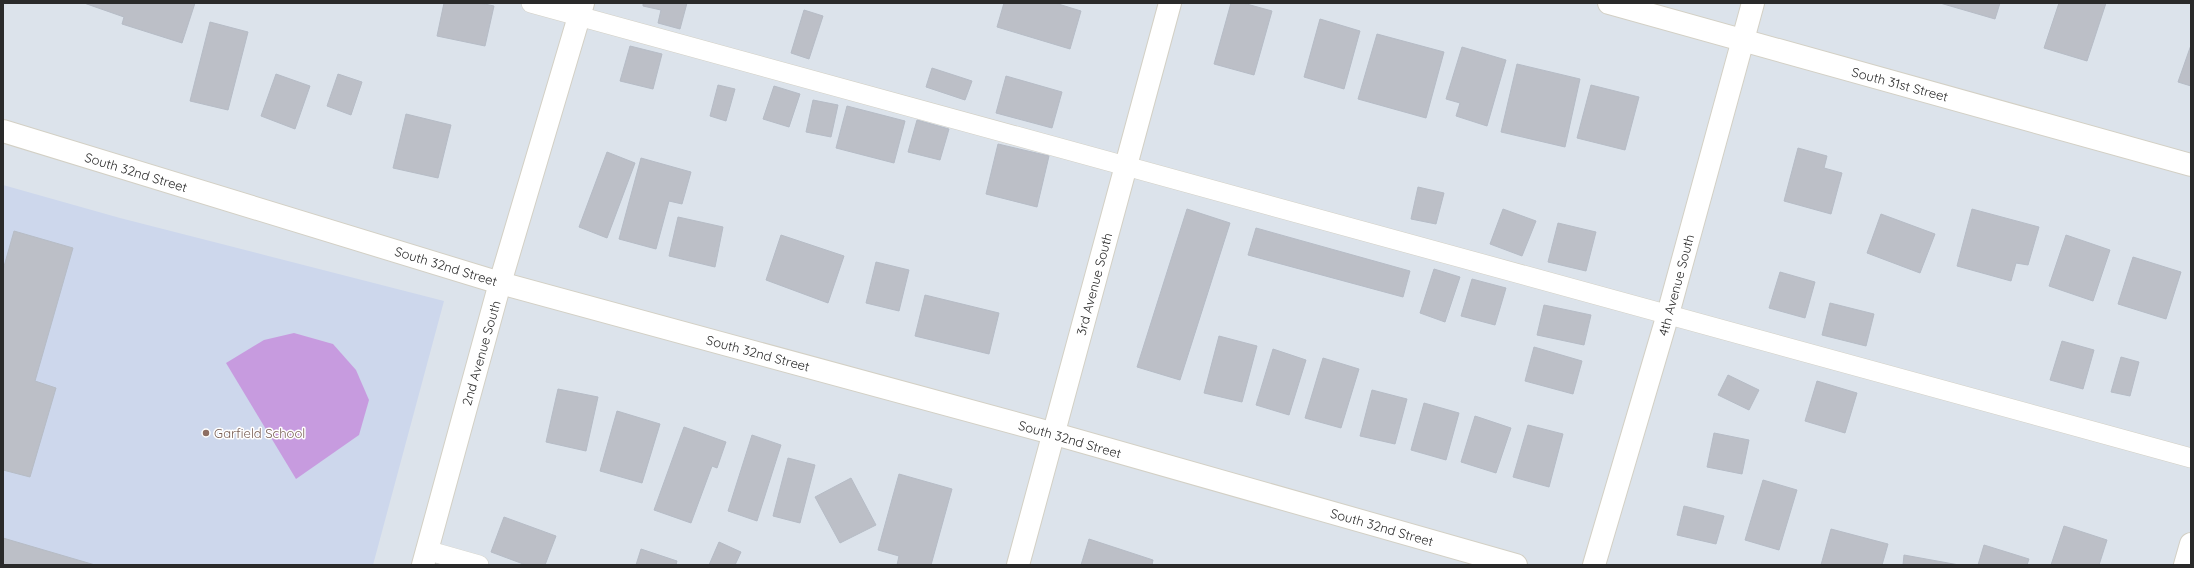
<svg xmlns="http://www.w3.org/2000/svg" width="2194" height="568" font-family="Quicksand,sans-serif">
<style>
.education{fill:#cdd7ec}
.green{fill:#c79bdf}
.building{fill:#bcbfc7;stroke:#b6bcc6}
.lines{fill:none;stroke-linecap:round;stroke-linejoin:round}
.service-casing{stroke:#d3d0c5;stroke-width:20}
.minor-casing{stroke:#d3d0c5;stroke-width:24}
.tertiary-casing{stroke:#d3d0c5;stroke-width:24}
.service{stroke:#fff;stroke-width:19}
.minor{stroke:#fff;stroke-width:22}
.tertiary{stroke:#fff;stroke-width:22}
.education-dot{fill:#8d6e63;stroke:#fff;stroke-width:1.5}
.labels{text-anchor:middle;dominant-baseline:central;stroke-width:3;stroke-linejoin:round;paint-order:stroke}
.street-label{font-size:13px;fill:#2a2a2a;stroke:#fff}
.education-label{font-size:13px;fill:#785e54;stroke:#fff;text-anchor:start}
</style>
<rect width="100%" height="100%" fill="#dce3eb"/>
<polygon class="education" points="3,185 120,218 444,301 373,565 3,565"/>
<polygon class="green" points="294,333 333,344 356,370 369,400 359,435 296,479 226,363 264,340"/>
<g class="building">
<polygon points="84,3 195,3 182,43 122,24 124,17"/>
<polygon points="444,3 480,3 494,6 485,46 437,36"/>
<polygon points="643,3 687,3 680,29 658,23 661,10 643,6"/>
<polygon points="1004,3 1055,3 1081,11 1070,49 997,27"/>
<polygon points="1231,3 1243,3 1272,11 1254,75 1214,64"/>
<polygon points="1940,3 2000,3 1995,19"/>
<polygon points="2059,3 2106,3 2087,61 2044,48"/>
<polygon points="804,10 823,16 809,59 791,53"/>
<polygon points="1320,19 1360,31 1344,89 1304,77"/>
<polygon points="210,22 248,32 228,110 190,101"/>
<polygon points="1377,34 1444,52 1426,118 1358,99"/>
<polygon points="2191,45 2191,86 2178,82"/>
<polygon points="630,46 662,54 653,89 620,81"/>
<polygon points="1462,47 1506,60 1487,126 1456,116 1460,103 1446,99"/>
<polygon points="1517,64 1580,79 1565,147 1501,132"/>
<polygon points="932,68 972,81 965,100 926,87"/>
<polygon points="276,74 310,86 295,129 261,116"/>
<polygon points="338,74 362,82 351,115 327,106"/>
<polygon points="1006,76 1062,92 1052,128 996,113"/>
<polygon points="718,85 735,89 726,121 710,116"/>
<polygon points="1591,85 1639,97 1625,150 1577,138"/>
<polygon points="774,86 800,94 789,127 763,119"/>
<polygon points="813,100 838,105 831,137 806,132"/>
<polygon points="847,106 905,121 894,163 836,148"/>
<polygon points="406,114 451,125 438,178 393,168"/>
<polygon points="917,120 949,129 940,160 908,152"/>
<polygon points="998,144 1049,156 1037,207 986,194"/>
<polygon points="1798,148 1827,156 1824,168 1842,173 1831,214 1784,201"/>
<polygon points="607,152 635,163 607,238 579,227"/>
<polygon points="641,158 691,172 682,204 669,201 656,249 619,239"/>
<polygon points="1418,187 1444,193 1436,224 1411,219"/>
<polygon points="1187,209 1230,223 1180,380 1137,367"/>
<polygon points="1503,209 1536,221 1522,256 1490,244"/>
<polygon points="1972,209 2039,227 2028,265 2016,263 2011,281 1957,266"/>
<polygon points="1881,214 1935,234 1920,273 1867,253"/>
<polygon points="678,217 723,227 715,267 669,256"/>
<polygon points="1558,223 1596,232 1586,271 1548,262"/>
<polygon points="1256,228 1410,271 1403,297 1248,255"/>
<polygon points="14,231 73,248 35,381 56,388 30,477 3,470 3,270"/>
<polygon points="781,235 844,256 828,303 766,280"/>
<polygon points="2066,235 2110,250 2093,301 2049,286"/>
<polygon points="2133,257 2181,272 2166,319 2118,304"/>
<polygon points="876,262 909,270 899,311 866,303"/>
<polygon points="1434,269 1460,277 1445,322 1420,313"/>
<polygon points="1780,272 1815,282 1805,318 1769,308"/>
<polygon points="1472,279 1506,288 1495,325 1461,316"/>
<polygon points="925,295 999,313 989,354 915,336"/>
<polygon points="1830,303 1874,314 1866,346 1822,335"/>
<polygon points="1544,305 1591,315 1584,345 1537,335"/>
<polygon points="1219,336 1257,346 1242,402 1204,393"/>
<polygon points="2062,341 2094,350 2083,389 2050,380"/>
<polygon points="1534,347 1582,361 1573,394 1525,381"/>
<polygon points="1273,349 1306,360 1289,415 1256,405"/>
<polygon points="2121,357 2139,362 2130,396 2111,392"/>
<polygon points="1323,358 1359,369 1341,428 1305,418"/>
<polygon points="1728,375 1759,390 1749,410 1718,395"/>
<polygon points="1817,381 1857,393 1845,433 1805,421"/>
<polygon points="558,389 598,397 586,451 546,442"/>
<polygon points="1372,390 1407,399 1395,444 1360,436"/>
<polygon points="1424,403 1459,413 1446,460 1411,450"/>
<polygon points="617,411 660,424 642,483 600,471"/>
<polygon points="1475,416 1511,428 1496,473 1461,462"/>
<polygon points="1528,425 1563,434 1549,487 1513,477"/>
<polygon points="684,427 726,442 717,468 712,466 691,523 654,510"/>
<polygon points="1714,433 1749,440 1742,474 1707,467"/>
<polygon points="752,435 781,445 757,521 728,511"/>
<polygon points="788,458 815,465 800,523 773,516"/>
<polygon points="899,474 952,489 931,565 897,565 899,556 878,550"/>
<polygon points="851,478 876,525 840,543 815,497"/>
<polygon points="1763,480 1797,490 1779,550 1745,540"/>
<polygon points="1684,506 1724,516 1716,544 1677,535"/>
<polygon points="504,517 556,536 545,565 526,565 491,552"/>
<polygon points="2064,526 2107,540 2099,565 2051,565"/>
<polygon points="1831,529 1888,544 1882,565 1821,565"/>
<polygon points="3,538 95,565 3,565"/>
<polygon points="1089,539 1153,560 1152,565 1081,565"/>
<polygon points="719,542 741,552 735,565 709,565"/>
<polygon points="1984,545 2029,559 2027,565 1978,565"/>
<polygon points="641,549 677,561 676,565 636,565"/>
<polygon points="1904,555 1959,565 1903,565"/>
</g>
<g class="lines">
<g class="service-casing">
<g id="service">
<polyline points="531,3 2191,458"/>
<polyline points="426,550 479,565"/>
</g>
</g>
<g class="minor-casing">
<g id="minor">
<polyline points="1609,3 2191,165"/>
<polyline points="3,131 500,283 1055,434 1516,565"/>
<polyline points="423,565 500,283 583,3"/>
<polyline points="1018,565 1170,3"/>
<polyline points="2185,565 2191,544"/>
</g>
</g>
<g class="tertiary-casing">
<polyline id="tertiary" points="1594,565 1668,314 1753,3"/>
</g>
<use href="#service" class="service"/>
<use href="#minor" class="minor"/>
<use href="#tertiary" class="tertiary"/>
</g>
<circle class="education-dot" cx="206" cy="433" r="4"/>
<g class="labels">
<g class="street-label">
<text transform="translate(1900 84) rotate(15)">South 31st Street</text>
<text transform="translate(136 172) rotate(17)">South 32nd Street</text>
<text transform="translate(446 266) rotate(17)">South 32nd Street</text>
<text transform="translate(1094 284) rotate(-75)">3rd Avenue South</text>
<text transform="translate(1676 285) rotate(-75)">4th Avenue South</text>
<text transform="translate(481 353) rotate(-74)">2nd Avenue South</text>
<text transform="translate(758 353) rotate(15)">South 32nd Street</text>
<text transform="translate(1070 439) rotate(16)">South 32nd Street</text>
<text transform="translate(1382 527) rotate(16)">South 32nd Street</text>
</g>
<g class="education-label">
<text x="214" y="433">Garfield School</text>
</g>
</g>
<rect width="2194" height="568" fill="none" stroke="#2a2a2a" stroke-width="8"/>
</svg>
